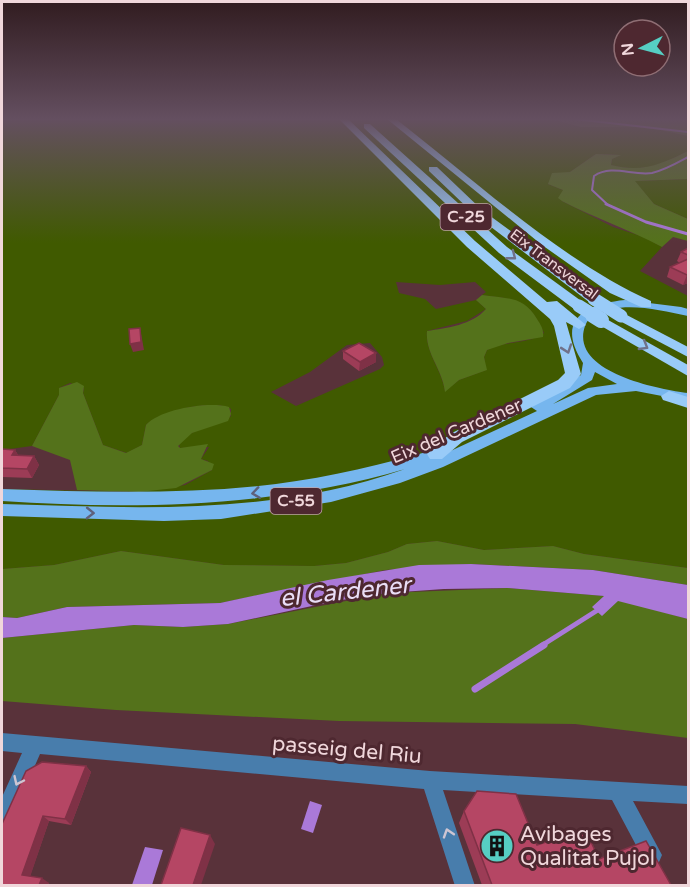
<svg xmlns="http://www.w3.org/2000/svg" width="690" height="887" font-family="'Varela Round',sans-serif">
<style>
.green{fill:#405a00;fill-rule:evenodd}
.forest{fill:#54721b}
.water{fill:#aa79d8}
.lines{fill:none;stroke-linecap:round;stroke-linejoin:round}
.stream-far3{stroke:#aa79d8;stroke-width:2}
.stream-far2{stroke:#aa79d8;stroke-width:3}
.stream-far1{stroke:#aa79d8;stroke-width:5}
.stream{stroke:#aa79d8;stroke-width:7}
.street{fill:#487dac;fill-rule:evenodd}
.primary{fill:#76b6ee;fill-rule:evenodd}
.highway{fill:#99cbf8;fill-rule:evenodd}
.highway-bridge-far1{stroke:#99cbf8;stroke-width:13}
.highway-bridge{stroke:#99cbf8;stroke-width:16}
.wall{fill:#9c3c56}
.shaded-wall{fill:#7f3146}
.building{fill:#b54664;stroke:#7f3146;stroke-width:1.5}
.oneway{stroke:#70718a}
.oneway2{stroke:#5e617c}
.oneway3{stroke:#cec5d2}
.labels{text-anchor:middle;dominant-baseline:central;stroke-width:6;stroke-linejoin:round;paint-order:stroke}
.far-street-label{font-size:15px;fill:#f0d7db;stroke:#4e2830}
.shield{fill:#4e2830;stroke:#bfa2a8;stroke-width:1.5}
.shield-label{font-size:16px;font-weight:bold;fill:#f0d7db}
.street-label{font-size:18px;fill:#f0d7db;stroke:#4e2830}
.near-street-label{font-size:21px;fill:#f0d7db;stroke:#4e2830}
.near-poi-label{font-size:21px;fill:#f0d7db;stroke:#4e2830;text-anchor:start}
.near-water-label{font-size:24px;font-style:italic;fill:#eadef7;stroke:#4e2830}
</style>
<rect width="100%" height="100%" fill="#59323a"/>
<g class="green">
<path d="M2 119H551L581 127H647L688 136V151C659 165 646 173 611 165L612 159 620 155 596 154 570 172 552 176 548 184 563 190 562 201 613 227 644 237 662 247 640 271 688 296V568L584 554 553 546 484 550 437 541 407 544 388 552 346 563 314 566 224 565 121 551 54 565 2 569V489L139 492 185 485 212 470 208 461 201 459 209 447 180 448 179 443C193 426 216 429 231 416V409C215 398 159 411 146 425L142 445 127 453 103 445 83 393 84 388 70 383 59 388V395L32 446 2 450ZM396 282 440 285 475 282 486 292 482 295C517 300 528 298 544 333 527 345 506 340 487 350L484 357 486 370 459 380 445 391C442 370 425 352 427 331L467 321 486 309 476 300 436 309 425 299 399 293ZM370 343 382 357 384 365 380 369 296 406 271 392 310 372 347 345Z"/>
<polygon points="688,179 688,219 654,204 634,181"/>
</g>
<g class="forest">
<polygon points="551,119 688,120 688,136 647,127 581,127"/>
<path d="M688 151V179L635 181 654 204 688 219V241L673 237 662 247C630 230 595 218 562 201L558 198 563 190 548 184 552 173 570 172 596 154 621 155 612 159 611 165C642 173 662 164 688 151Z"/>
<path d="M482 295C506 299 523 295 537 319 541 325 544 330 543 337L508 343 487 350 484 357 487 370 459 380 445 392C443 370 425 353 427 331 447 328 472 325 486 309L476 300Z"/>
<path d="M77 382 84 386 83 393 103 445 126 453 142 445 146 425C160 409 209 401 229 407L231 414 228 421 192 433 178 446 180 448 208 444 201 459 214 464 212 470 176 488 139 492 77 490 70 460 32 446 59 395V388Z"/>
<polygon points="437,541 484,550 553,546 584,554 688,568 688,585 593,570 471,564 385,570 220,603 67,607 17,618 2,617 2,569 54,565 121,551 224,565 314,566 346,563 388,552 407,544"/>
<polygon points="508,588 605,596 688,619 688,738 575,724 339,721 116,710 2,701 2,638 134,625 183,627 228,624 387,593"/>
</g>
<g class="water">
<polygon points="471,564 593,570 688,585 688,619 618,601 602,616 592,607 604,596 508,588 444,589 387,593 335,601 228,624 183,627 134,625 2,638 2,617 17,618 67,607 220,603 328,580 419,565"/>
<polygon points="310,801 322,805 313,833 301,829"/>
<polygon points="145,847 163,850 152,885 132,885"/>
</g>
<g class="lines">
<g class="stream-far3">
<polyline points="575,119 688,132"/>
<path d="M608 205 592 190 594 176C612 164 632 176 652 173 665 170 677 163 688 157"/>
</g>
<polyline class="stream-far2" points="606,204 646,222 688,234"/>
<polyline class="stream-far1" points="541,646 601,608"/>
<polyline class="stream" points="475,689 544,645"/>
<polygon class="street" points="2,733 430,771 688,786 688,804 633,801 662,855 659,862 652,865 645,862 612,800 443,790 475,886 455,886 424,789 40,754 9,825 2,828 2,797 22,753 2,751"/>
<path class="primary" d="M625 300 681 307 688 309V316C663 311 637 304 611 309 600 310 589 315 585 326 569 372 658 389 688 393V401L636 391 596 395 443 467 400 483 331 502 221 519 164 521 2 516V504C139 508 273 516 405 469 276 507 135 510 2 501V489C93 492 185 495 276 484 331 477 384 464 437 449L444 454 537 411 531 407 533 404 581 375 583 363C555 320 585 304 625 300ZM595 372 617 384 588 388 553 404 592 380Z"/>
<g class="highway">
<polygon points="339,119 348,119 475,241 547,302 557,301 586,325 579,329 566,322 581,374 570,388 462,442 442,459 430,459 427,454 450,434 558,380 565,373 554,326 550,319 467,247"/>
<path d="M387 119H396C473 179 563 262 651 301V307H641L610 293 542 245Z"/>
<polygon points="364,124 370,124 507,247 584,303 584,309 574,309 499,253 364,128"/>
<polygon points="429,167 437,167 482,210 599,296 599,302 589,302 474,214 429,171"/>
<polygon points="621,312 688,347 688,357 616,319 616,313"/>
<polygon points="601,316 688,365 688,376 596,323 594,320 596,317"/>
<polygon points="669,391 688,397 688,408 663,400 661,396"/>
</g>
<g class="highway-bridge-far1">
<polyline points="594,299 621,316"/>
<polyline points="579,306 595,316"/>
</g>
<polyline class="highway-bridge" points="593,315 601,320"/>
</g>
<g class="wall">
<polygon points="688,248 688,283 683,285 667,277 670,267 680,263 677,261 681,252"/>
<polygon points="343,351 376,353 376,362 359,371 343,359"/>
<polygon points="2,449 15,450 18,455 34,456 39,465 32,478 2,477"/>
<polygon points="86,766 91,772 71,825 49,821 30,876 49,883 47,885 2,885 2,824"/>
<polygon points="464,811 537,845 599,859 671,885 482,885 459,823"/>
</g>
<g class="shaded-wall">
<polygon points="687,275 688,275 688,283 683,285"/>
<polygon points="140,328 144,350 133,352 130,344"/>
<polygon points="376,353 376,362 359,371 360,362"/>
<polygon points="15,450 20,458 12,455"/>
<polygon points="34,456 39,465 32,478 27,469"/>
<polygon points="86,766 91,772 71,825 65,819"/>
<polygon points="43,816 49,821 29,880 22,875"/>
<polygon points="210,835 215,844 201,885 193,885"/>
<polygon points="42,878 49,883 47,885 39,885"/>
</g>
<g class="building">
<polygon points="688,248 688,255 681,252"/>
<polygon points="688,259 688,275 687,275 670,267"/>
<polygon points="140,328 141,342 130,344 129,329"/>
<polygon points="359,343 376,353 360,362 343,351"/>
<polygon points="2,449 15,450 12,455 34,456 27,469 2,468"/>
<polygon points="42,762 86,766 65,819 43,816 22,875 42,878 39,885 2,885 2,824 26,771"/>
<polygon points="477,791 516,794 537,845 585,829 599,859 646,841 671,885 492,885 464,811"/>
<polygon points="181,828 210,835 193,885 161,885"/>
</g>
<defs><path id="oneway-chevron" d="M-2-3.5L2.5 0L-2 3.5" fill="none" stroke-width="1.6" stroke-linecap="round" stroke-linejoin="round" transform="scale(1.5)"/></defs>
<g class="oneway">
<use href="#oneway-chevron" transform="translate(512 256) rotate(38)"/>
<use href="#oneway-chevron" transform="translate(644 346) rotate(31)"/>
<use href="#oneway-chevron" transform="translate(567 349) rotate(71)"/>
</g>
<g class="oneway2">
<use href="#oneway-chevron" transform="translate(256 493) rotate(172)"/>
<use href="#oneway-chevron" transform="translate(90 513) rotate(1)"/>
</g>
<g class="oneway3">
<use href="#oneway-chevron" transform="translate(18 781) rotate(115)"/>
<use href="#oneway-chevron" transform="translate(448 833) rotate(-108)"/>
</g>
<linearGradient id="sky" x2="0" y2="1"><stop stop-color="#311c20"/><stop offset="0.49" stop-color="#644f60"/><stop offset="1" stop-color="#644f60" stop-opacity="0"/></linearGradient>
<rect width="690" height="243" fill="url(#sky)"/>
<defs>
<g id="building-disc" transform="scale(1.725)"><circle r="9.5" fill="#56cec3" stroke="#4e2830"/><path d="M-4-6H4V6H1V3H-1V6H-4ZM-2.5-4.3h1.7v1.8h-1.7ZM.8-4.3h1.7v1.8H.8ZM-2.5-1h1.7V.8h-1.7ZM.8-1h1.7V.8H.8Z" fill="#111"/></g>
</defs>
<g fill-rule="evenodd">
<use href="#building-disc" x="497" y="846"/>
</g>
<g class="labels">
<g class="far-street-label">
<text transform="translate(554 264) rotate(37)">Eix Transversal</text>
</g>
<g class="shield">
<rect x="440.5" y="204" width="51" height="26" rx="4.5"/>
<rect x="270.5" y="488" width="51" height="26" rx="4.5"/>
</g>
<g class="shield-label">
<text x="466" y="217">C-25</text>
<text x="296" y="501">C-55</text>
</g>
<g class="street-label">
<text transform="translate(456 431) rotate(-23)">Eix del Cardener</text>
</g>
<g class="near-street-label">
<text transform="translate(347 750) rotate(5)">passeig del Riu</text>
</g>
<g class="near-poi-label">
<text x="520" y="834">Avibages<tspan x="520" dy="24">Qualitat Pujol</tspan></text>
</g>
<g class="near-water-label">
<text transform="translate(345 592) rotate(-6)">el Cardener</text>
</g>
</g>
<rect width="690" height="887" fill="none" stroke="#f0d7db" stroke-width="6"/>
<g transform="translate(642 48) rotate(264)"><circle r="28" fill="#4e2830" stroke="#8f6e74" stroke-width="1.5"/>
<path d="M0-4.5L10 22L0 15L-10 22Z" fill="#56cec3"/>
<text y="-9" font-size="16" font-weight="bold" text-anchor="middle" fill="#f0d7db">N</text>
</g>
</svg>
